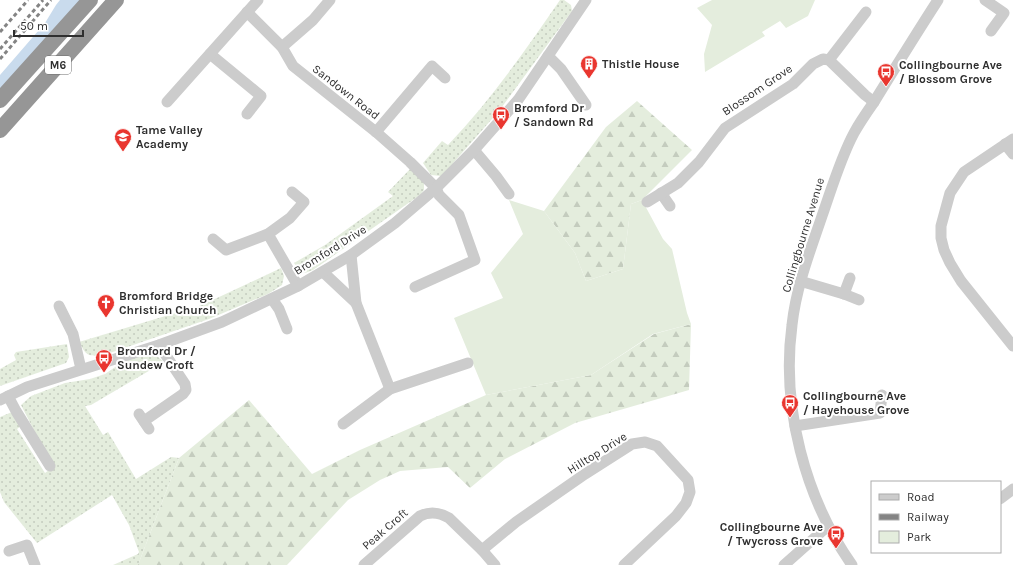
<svg xmlns="http://www.w3.org/2000/svg" width="1013" height="565" font-family="Karla,sans-serif">
<style>
.grass{fill:url(#grass-dots)}
.forest{fill:url(#forest-firs)}
.park{fill:#e4eddd}
.water{fill:#c9dbed}
.lines{fill:none;stroke-linecap:round;stroke-linejoin:round}
.minor{stroke:#ccc;stroke-width:11}
.highway{stroke:#969696;stroke-width:16}
.rail{stroke:#848484;stroke-width:3;stroke-dasharray:4 3;stroke-linecap:butt}
.labels{text-anchor:middle;dominant-baseline:central;stroke-width:4;stroke-linejoin:round;paint-order:stroke}
.shield{fill:#fff;stroke:#6d6d6d;stroke-width:1}
.shield-label{font-size:11px;font-weight:bold;fill:#2f2f2f}
.poi-label{font-size:12px;font-weight:bold;fill:#2f2f2f;stroke:#fff;text-anchor:start}
.street-label{font-size:12px;fill:#2f2f2f;stroke:#fff}
</style>
<defs>
<pattern id="grass-dots" width="8" height="8" patternUnits="userSpaceOnUse"><rect width="8" height="8" fill="#e4eddd"/><path d="M2 2h.1M6 6h.1" fill="none" stroke="#c4ccbe" stroke-width="1.8" stroke-linecap="round"/></pattern>
<pattern id="forest-firs" width="22" height="20" patternUnits="userSpaceOnUse"><rect width="22" height="20" fill="#e4eddd"/><path d="M5 1l3.5 6h-7zM16 11l3.5 6h-7z" fill="#c4ccbe"/></pattern>
</defs>
<rect width="100%" height="100%" fill="#fff"/>
<g class="grass">
<path d="M560 0H564L571 5 572 11 499 111 454 162 447 173 441 176 431 175 423 163 442 141 448 145C490 101 525 51 560 0Z"/>
<polygon points="411,168 424,182 424,190 420,195 313,270 305,273 299,270 294,263 325,245 393,196 388,192"/>
<path d="M281 268 284 276 282 285 268 294 209 319 101 356C87 356 86 355 79 342L202 305Z"/>
<polygon points="67,344 69,357 66,363 0,386 0,369 16,360 14,355 16,352"/>
<polygon points="151,351 164,362 91,405 85,406 103,435 108,432 136,479 171,457 179,458 138,565 113,565 138,554 139,552 129,525 112,495 37,543 4,502 0,492 0,417 12,412 21,426 17,429 45,473 53,467 21,405 31,396 65,383 90,379 105,374 124,361"/>
</g>
<g class="forest">
<polygon points="637,101 692,150 642,200 631,204 623,269 586,281 575,253 544,211 606,127"/>
<polygon points="691,324 689,390 575,423 505,459 470,488 448,467 400,471 380,480 348,500 287,565 138,565 179,458 249,400 312,474 360,450 486,395 591,375 654,334"/>
</g>
<g class="park">
<polygon points="712,0 815,0 808,16 786,28 780,21 762,32 765,36 705,72 704,54 712,25 697,8"/>
<polygon points="509,200 544,211 575,253 586,281 623,269 631,204 642,200 663,239 672,249 687,313 691,324 653,334 591,375 486,395 454,318 503,298 491,273 523,234"/>
</g>
<polygon class="water" points="60,0 84,0 0,94 0,75 45,23 56,5"/>
<g class="lines">
<g class="minor">
<polyline points="985,0 1004,13 991,31"/>
<polyline points="247,12 282,47 293,66 376,132 410,162 436,188 439,195 459,215 475,260 415,287"/>
<polyline points="282,47 313,20 330,0"/>
<polyline points="210,54 261,96 247,114"/>
<polyline points="548,56 561,69 586,105"/>
<polyline points="829,60 866,12"/>
<polyline points="167,102 258,0"/>
<polyline points="376,132 432,66 445,78"/>
<polyline points="1013,139 964,172 950,193 941,226 941,238 944,250 950,263 961,281 1013,346"/>
<polyline points="1005,144 1013,154"/>
<polyline points="474,150 496,176 509,194"/>
<polyline points="661,193 670,206"/>
<polyline points="647,202 678,183 699,162 725,128 793,84 813,64 823,59 829,60 865,95 874,102"/>
<polyline points="268,234 298,286"/>
<polyline points="213,239 226,250 268,234 290,218 304,202 292,192"/>
<polyline points="351,255 356,303 390,389"/>
<polyline points="323,272 356,303"/>
<polyline points="800,281 844,294 859,300"/>
<polyline points="844,294 850,278"/>
<polyline points="272,299 279,309 287,329"/>
<polyline points="59,306 73,334 81,369"/>
<polyline points="8,396 16,411 50,466"/>
<polyline points="0,400 27,387 159,345 222,322 298,286 351,255 395,223 436,188 474,150 518,100 586,0"/>
<polyline points="139,414 149,429"/>
<polyline points="144,421 183,394 186,390 185,384 159,345"/>
<polyline points="343,424 390,389 468,363"/>
<polyline points="795,426 880,413 882,395"/>
<polyline points="1000,499 1013,489"/>
<polyline points="9,551 27,545 35,565"/>
<path d="M364 565 420 516C430 511 439 512 449 518L482 550"/>
<polyline points="495,565 482,550 516,522 585,474 632,444 645,442 657,446 688,480 690,492 686,503 676,516 624,565"/>
<polyline points="784,565 828,526"/>
<path d="M852 565C805 498 781 407 792 325 796 288 809 254 821 219 831 191 840 159 854 133 860 122 867 112 874 102 895 68 916 34 938 0"/>
</g>
<g class="highway">
<polyline points="0,100 90,0"/>
<polyline points="0,130 116,0"/>
</g>
<g class="rail">
<polyline points="0,32 28,0"/>
<polyline points="0,49 43,0"/>
<polyline points="0,59 51,0"/>
</g>
</g>
<defs>
<g id="building-pin" transform="scale(0.9)"><path d="M0 17L-7.5 6A9.5 9.5 0 1 1 7.5 6Z" fill="#e9362f" stroke="#fff"/><path d="M-4-6H4V6H1V3H-1V6H-4ZM-2.5-4.3h1.7v1.8h-1.7ZM.8-4.3h1.7v1.8H.8ZM-2.5-1h1.7V.8h-1.7ZM.8-1h1.7V.8H.8Z" fill="#fff"/></g>
<g id="bus-pin" transform="scale(0.9)"><path d="M0 17L-7.5 6A9.5 9.5 0 1 1 7.5 6Z" fill="#e9362f" stroke="#fff"/><path d="M-5-6H5V4H4V6H2V4H-2V6H-4V4H-5ZM-3.5-4V0h7V-4ZM-3.5 1.2v1.5H-2V1.2ZM2 1.2v1.5H3.5V1.2Z" fill="#fff"/></g>
<g id="school-pin" transform="scale(0.9)"><path d="M0 17L-7.5 6A9.5 9.5 0 1 1 7.5 6Z" fill="#e9362f" stroke="#fff"/><path d="M0-5L7-2L0 1L-7-2ZM-4 1L0 2.5L4 1V4Q0 6-4 4Z" fill="#fff"/></g>
<g id="church-pin" transform="scale(0.9)"><path d="M0 17L-7.5 6A9.5 9.5 0 1 1 7.5 6Z" fill="#e9362f" stroke="#fff"/><path d="M-1.2-6h2.4v3.5h3.3v2.4h-3.3V6h-2.4V-.1h-3.3v-2.4h3.3Z" fill="#fff"/></g>
</defs>
<g fill-rule="evenodd">
<use href="#building-pin" x="589" y="64"/>
<use href="#bus-pin" x="886" y="72"/>
<use href="#bus-pin" x="501" y="115"/>
<use href="#school-pin" x="123" y="137"/>
<use href="#church-pin" x="106" y="303"/>
<use href="#bus-pin" x="104" y="358"/>
<use href="#bus-pin" x="790" y="403"/>
<use href="#bus-pin" x="836" y="534"/>
</g>
<g class="labels">
<rect class="shield" x="45" y="56" width="26" height="18" rx="3"/>
<g class="shield-label">
<text x="58" y="65">M6</text>
</g>
<g class="poi-label">
<text x="602" y="64">Thistle House</text>
<text x="899" y="65">Collingbourne Ave<tspan x="899" dy="14">/ Blossom Grove</tspan></text>
<text x="514" y="108">Bromford Dr<tspan x="514" dy="14">/ Sandown Rd</tspan></text>
<text x="136" y="130">Tame Valley<tspan x="136" dy="14">Academy</tspan></text>
<text x="119" y="296">Bromford Bridge<tspan x="119" dy="14">Christian Church</tspan></text>
<text x="117" y="351">Bromford Dr /<tspan x="117" dy="14">Sundew Croft</tspan></text>
<text x="803" y="396">Collingbourne Ave<tspan x="803" dy="14">/ Hayehouse Grove</tspan></text>
<text x="823" y="527" text-anchor="end">Collingbourne Ave<tspan x="823" dy="14">/ Twycross Grove</tspan></text>
</g>
<g class="street-label">
<text transform="translate(757 90) rotate(-34)">Blossom Grove</text>
<text transform="translate(346 92) rotate(38)">Sandown Road</text>
<text transform="translate(803 235) rotate(-73)">Collingbourne Avenue</text>
<text transform="translate(330 250) rotate(-32)">Bromford Drive</text>
<text transform="translate(597 453) rotate(-32)">Hilltop Drive</text>
<text transform="translate(385 529) rotate(-41)">Peak Croft</text>
</g>
</g>
<rect x="871" y="481" width="130" height="72" fill="#ffffff" stroke="#acacac"/>
<rect x="879" y="494" width="20" height="6" fill="#cccccc" stroke="#acacac"/>
<text x="907" y="501" font-size="12" fill="#2f2f2f">Road</text>
<rect x="879" y="514" width="20" height="6" fill="#848484" stroke="#acacac"/>
<text x="907" y="521" font-size="12" fill="#2f2f2f">Railway</text>
<rect x="879" y="531" width="20" height="12" fill="#e4eddd" stroke="#acacac"/>
<text x="907" y="541" font-size="12" fill="#2f2f2f">Park</text>
<path d="M14 30v6h69v-6" fill="none" stroke="#2f2f2f" stroke-width="2"/>
<text x="20" y="30" font-size="12" fill="#2f2f2f" stroke="#ffffff" stroke-width="3" paint-order="stroke">50 m</text>
</svg>
